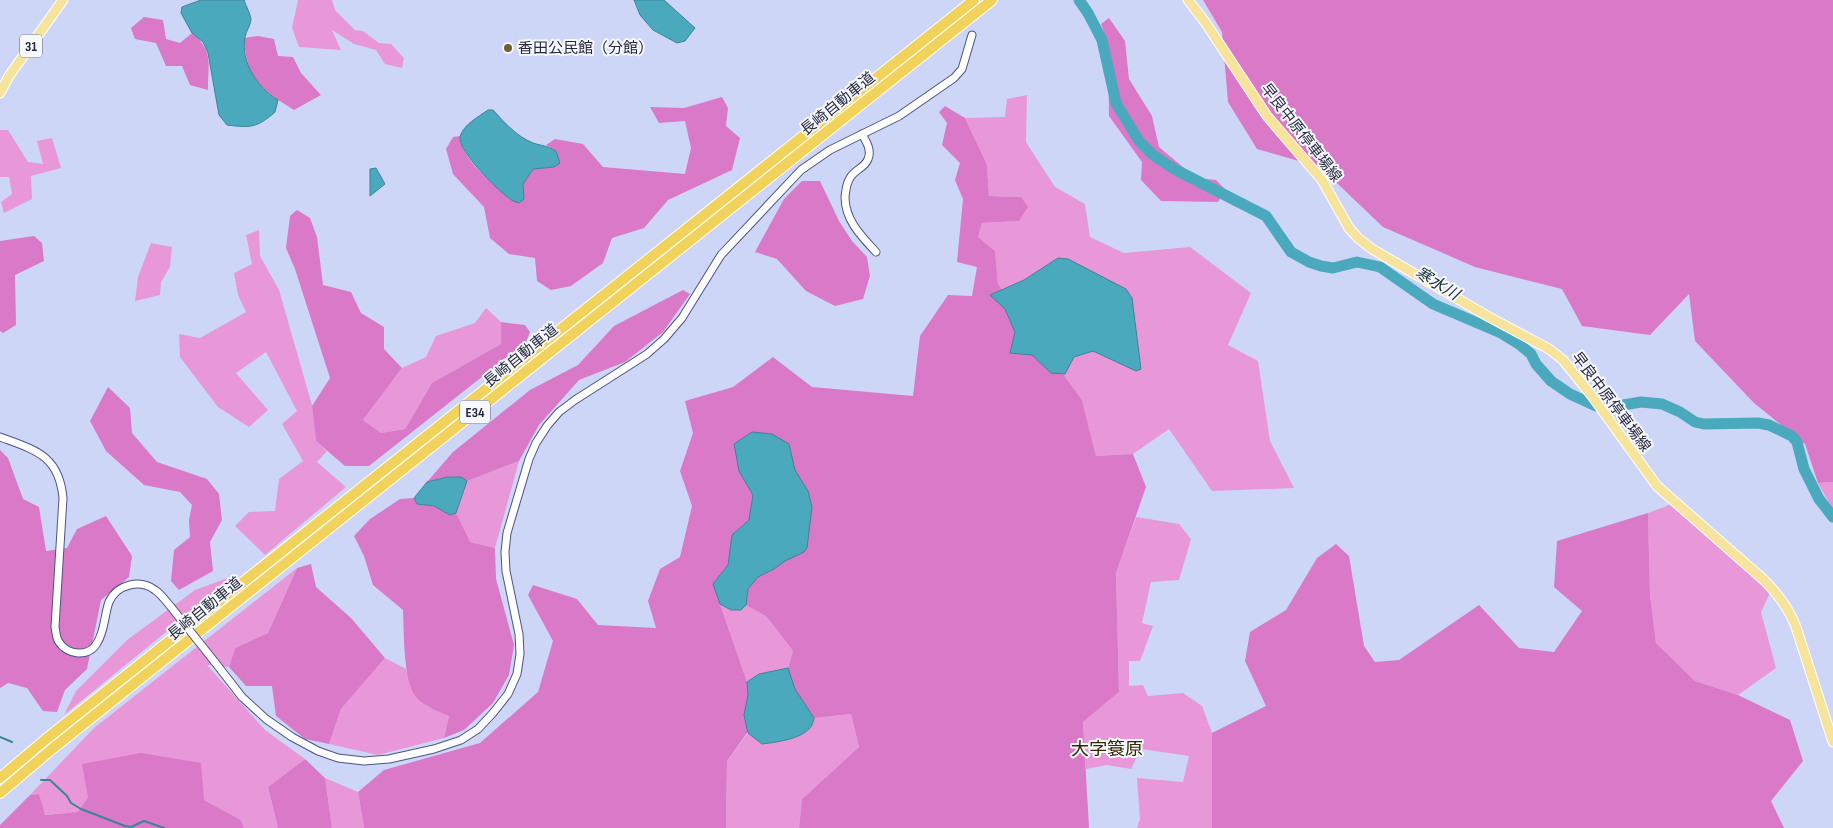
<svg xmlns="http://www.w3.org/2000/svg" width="1833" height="828" font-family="'Sofia Sans Condensed','Noto Sans JP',sans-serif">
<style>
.green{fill:#e898d8}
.forest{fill:#da79c7}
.water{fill:#4ba9be;stroke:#3f8397}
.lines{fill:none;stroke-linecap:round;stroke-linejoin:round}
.stream{stroke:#3f8397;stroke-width:2}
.river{stroke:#4ba9be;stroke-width:11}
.minor-casing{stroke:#4b5482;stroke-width:9}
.major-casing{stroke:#fff;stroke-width:11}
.highway-casing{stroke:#fff;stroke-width:12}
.minor{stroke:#fff;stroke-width:7}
.major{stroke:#f7e49c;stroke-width:9}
.highway{stroke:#f1d25a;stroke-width:10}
.minor-bridge-casing{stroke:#4b5482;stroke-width:9;stroke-linecap:butt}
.minor-bridge{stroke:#fff;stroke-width:7}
.poi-dot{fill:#6f612f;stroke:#f7f8fe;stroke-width:2}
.labels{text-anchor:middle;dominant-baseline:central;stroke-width:4;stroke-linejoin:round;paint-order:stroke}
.shield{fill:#f7f8fe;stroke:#636777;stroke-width:1}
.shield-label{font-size:14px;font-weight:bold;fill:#24293d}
.poi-label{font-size:15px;fill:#24293d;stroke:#f7f8fe;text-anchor:start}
.street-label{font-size:15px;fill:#24293d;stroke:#f7f8fe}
.water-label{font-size:16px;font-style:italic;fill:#143238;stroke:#f7f8fe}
.quarter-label{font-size:18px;fill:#322800;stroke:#f7f8fe}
</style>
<rect width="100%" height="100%" fill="#ced6f7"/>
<g class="green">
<polygon points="298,0 332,0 335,10 355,30 363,31 379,43 391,44 404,58 402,68 385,64 376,50 354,44 332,30 341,50 299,47 292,28"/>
<polygon points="1027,95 1026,142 1055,187 1085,204 1090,237 1124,253 1190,247 1251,293 1228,345 1258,361 1270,441 1294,488 1212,491 1169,429 1133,454 1096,456 1082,400 998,284 995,251 978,237 982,223 1019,221 1021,197 989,196 987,165 965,118 1005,117 1007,99"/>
<polygon points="0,130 8,130 28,162 43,164 37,141 52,138 61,168 31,176 32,199 4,213 1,202 12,194 9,177 0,177"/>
<polygon points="259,230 260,256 279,290 312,405 316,441 327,451 317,462 346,487 265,555 235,526 249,512 275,511 279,479 303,461 282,424 297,411 266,352 236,373 268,410 249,427 218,407 180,357 179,334 200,338 246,312 238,295 234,273 252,264 246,235"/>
<polygon points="151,243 172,247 170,267 161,282 160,295 135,301 138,277"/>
<polygon points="486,308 501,322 501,344 432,383 405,429 381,433 363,420 402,368 426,357 436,336 475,323"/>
<polygon points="519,461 495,548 469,542 456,513 467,481"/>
<polygon points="1833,482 1833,510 1818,483"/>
<polygon points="1672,504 1771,591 1761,612 1776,668 1738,695 1695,681 1656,643 1650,595 1648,513"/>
<polygon points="1136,517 1179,524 1191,539 1179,580 1151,582 1142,623 1153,626 1140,661 1129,661 1129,686 1143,685 1148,696 1183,693 1202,706 1212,733 1212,828 1137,828 1140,819 1137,778 1183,782 1189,756 1141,749 1131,769 1107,765 1086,769 1083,722 1119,692 1116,573"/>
<polygon points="297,568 268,633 235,648 229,667 207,665 265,730 305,759 268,787 278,828 244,828 241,820 204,800 88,797 78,812 44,815 39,794 30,795 94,728"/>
<polygon points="236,575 64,715 76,691 127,640 195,590"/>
<polygon points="720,604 732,610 741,610 746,605 767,617 793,651 788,668 759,674 747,682"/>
<polygon points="385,658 406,669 415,696 428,707 449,716 444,738 378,755 329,744 341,709"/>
<polygon points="851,714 859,747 802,799 799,828 726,828 727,761 748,733 762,744 814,723 814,718"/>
<polygon points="325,778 358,792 364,828 332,828"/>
</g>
<g class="forest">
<polygon points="1203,0 1833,0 1833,482 1818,483 1805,444 1754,403 1695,341 1689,294 1650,335 1582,326 1562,289 1475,267 1383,227 1320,167 1257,149 1228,102 1222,32"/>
<path d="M144 17 163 20 166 39 180 43 192 33C214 51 208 65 208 90L190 85 182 66H166L156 43 135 39 131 28Z"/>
<polygon points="1109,18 1125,41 1129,79 1152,116 1159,147 1196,178 1216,180 1225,189 1218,202 1161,201 1141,180 1142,162 1109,116 1108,44 1101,24"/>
<path d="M258 36 274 39 278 56 293 57 301 73 321 95 294 110C262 90 246 79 244 38Z"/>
<path d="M722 97 728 108 726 126 740 138 732 170 668 200 644 228 612 238 603 263 571 286 551 290 537 281 535 258 509 254 490 238 484 207 453 174 446 149 453 137 460 136C460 158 494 185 510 199H524L523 184 533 169 554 167 556 151 546 145 555 139 583 144 603 167 685 174 691 148 685 121 659 123 650 107 684 108Z"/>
<polygon points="945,106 965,118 987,165 989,196 1021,197 1028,207 1019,221 982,223 978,237 995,251 998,284 1082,400 1096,456 1133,454 1146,487 1116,573 1119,692 1083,722 1089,828 799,828 802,799 859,747 851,714 814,718 781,711 788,668 793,651 767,617 746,605 736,583 720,604 747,682 762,712 727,761 726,828 364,828 358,792 384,770 480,743 538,692 553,641 528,595 533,585 577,599 598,625 656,628 648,601 660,569 680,557 692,506 680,471 693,433 685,401 733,387 773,357 812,387 913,396 920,336 948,295 972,296 977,267 957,262 963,199 955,180 960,163 942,145 947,123 939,112"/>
<polygon points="802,181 820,181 839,221 852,241 867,257 870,276 863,299 835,306 806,291 777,259 755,252 784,199"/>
<polygon points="297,210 310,218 317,237 323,285 351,292 361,313 384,327 384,349 402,368 363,420 381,433 405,429 432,383 501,344 501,322 525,325 530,332 526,342 369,466 345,466 316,441 312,406 330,378 295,269 286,248 290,216"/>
<polygon points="34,236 42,243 44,261 15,275 16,325 3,333 0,331 0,241"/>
<path d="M683 290 690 294 663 332 625 362 579 380 539 425 519 461 467 481C455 473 441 478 427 482L453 452 530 390 578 365 614 326Z"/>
<polygon points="108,387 130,408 132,433 157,462 207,479 219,494 222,520 210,542 213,571 179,590 171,581 174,550 190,537 189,520 192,505 180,492 144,485 106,451 90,421"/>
<polygon points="0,450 8,458 23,499 39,507 46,551 67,548 77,529 106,516 132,556 129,577 101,600 87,669 65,690 57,712 43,711 27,688 8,683 0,688"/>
<path d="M414 498 417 504 434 506 450 515 456 513 470 542 495 548 496 579 514 645 509 675 493 703 464 730 444 738 449 716C437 711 425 707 416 697 403 682 404 630 403 610L373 585 364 556 354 536 370 519 400 499Z"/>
<polygon points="1648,513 1650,595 1656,643 1695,681 1738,695 1790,720 1803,761 1771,801 1784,828 1212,828 1212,733 1266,706 1245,661 1250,632 1286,610 1317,558 1336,544 1349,556 1364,646 1375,662 1399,660 1479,605 1519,648 1554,652 1582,611 1554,587 1557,541"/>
<polygon points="311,564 316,587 351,618 385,658 341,709 329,744 305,739 276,716 272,686 246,686 229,667 235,648 268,633 297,568"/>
<polygon points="141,753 201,763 204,800 241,820 244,828 0,828 0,825 30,795 39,794 45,815 78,812 88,797 82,764"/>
<polygon points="305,759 325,778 332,828 278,828 268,787"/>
</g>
<g class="water">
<path d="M201 0H244C246 6 250 13 251 19 251 25 246 31 245 37 240 62 258 88 278 100L275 112C257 128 250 128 227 125L219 115 208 53 203 42 192 33 181 13 182 7Z"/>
<polygon points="634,0 664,0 695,28 685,41 677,43 653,30 640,15"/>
<path d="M488 110H493C505 123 516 136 533 143 542 146 546 145 556 151L560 163 554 167 533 169 523 184 524 199 519 203C516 202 512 201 509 198 497 190 458 151 460 137 463 125 478 117 488 110Z"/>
<polygon points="376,168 385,184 370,196 370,169"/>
<polygon points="1058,258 1068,259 1126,289 1132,298 1141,369 1136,371 1093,351 1074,357 1065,374 1051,373 1032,355 1010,353 1015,332 1005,309 990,295 1024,280"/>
<polygon points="752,432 772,434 789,444 795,470 808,491 812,507 807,548 804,552 785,561 774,569 758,577 748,589 746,605 741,610 731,610 720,604 713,584 728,565 732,535 749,520 753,495 739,471 734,444"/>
<polygon points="447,477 461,477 467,481 456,513 450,515 434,506 417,504 414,498 427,482"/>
<path d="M788 668 795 689 814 718C813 738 778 742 762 744L748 733 744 715 748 695 747 682 759 674Z"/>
</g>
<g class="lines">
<g class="stream">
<polyline points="0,737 12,742"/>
<polyline points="41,780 50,780 67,796 71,803 81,809 125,826 131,827 144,821 164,828"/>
</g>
<polyline class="river" points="1079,0 1088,13 1102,40 1116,103 1139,141 1153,155 1174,169 1266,216 1291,252 1309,262 1321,266 1333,268 1357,262 1380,267 1433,304 1501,333 1519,344 1531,354 1536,364 1551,381 1570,394 1596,406 1611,407 1641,402 1662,404 1680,412 1695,422 1704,424 1758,423 1769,425 1792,436 1797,442 1804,469 1819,499 1833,517"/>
<g class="minor-casing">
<g id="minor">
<path d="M862 134C866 141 872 150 868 159 865 168 854 170 850 178 846 184 846 190 845 197 845 220 861 236 876 252"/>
<path d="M0 437C35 450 59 455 63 498L55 627C56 632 56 638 59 642 67 655 89 658 97 643 105 631 104 616 109 602 117 584 140 579 155 590 161 594 166 601 171 607"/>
<polyline points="214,661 242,697 266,719 292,737 318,751 338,758 364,761 389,759 434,749 461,740 478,729 493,713 508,694 517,674 520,654 519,634 506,571 505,552 507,533 529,459 536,443 547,426 559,412 575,400 647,354 664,339 682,318 721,255 801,170 830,150 899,116 954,78 962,69 972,35"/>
</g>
</g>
<g class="major-casing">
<g id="major">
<path d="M1188 0 1205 22 1267 116 1322 180 1349 228 1358 238 1372 249 1489 317 1549 349 1563 360 1592 396 1657 486 1764 580C1778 594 1789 608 1796 627L1833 742"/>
<polyline points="0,93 9,76 63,0"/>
</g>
</g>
<g class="highway-casing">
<g id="highway">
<polyline points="0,778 45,740 974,0"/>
<polyline points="0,793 52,749 992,0"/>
</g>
</g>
<use href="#minor" class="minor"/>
<use href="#major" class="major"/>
<use href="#highway" class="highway"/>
<g class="minor-bridge-casing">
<polyline id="minor-bridge" points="171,607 214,661"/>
</g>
<use href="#minor-bridge" class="minor-bridge"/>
</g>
<circle class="poi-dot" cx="508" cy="48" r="5"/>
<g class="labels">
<g class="shield">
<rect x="20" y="34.5" width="22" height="23" rx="4"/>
<rect x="460" y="400.5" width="30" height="23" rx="4"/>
</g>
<g class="shield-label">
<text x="31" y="46">31</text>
<text x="475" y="412">E34</text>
</g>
<g class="poi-label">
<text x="518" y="48">香田公民館（分館）</text>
</g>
<g class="street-label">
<text transform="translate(838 104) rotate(-39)">長崎自動車道</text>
<text transform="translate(1301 133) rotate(52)">早良中原停車場線</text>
<text transform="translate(521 356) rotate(-39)">長崎自動車道</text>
<text transform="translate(1611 402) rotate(53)">早良中原停車場線</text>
<text transform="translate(205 609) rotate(-39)">長崎自動車道</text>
</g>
<g class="water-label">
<text transform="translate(1437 284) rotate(31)">寒水川</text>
</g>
<g class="quarter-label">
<text x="1107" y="749">大字簑原</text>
</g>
</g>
</svg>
